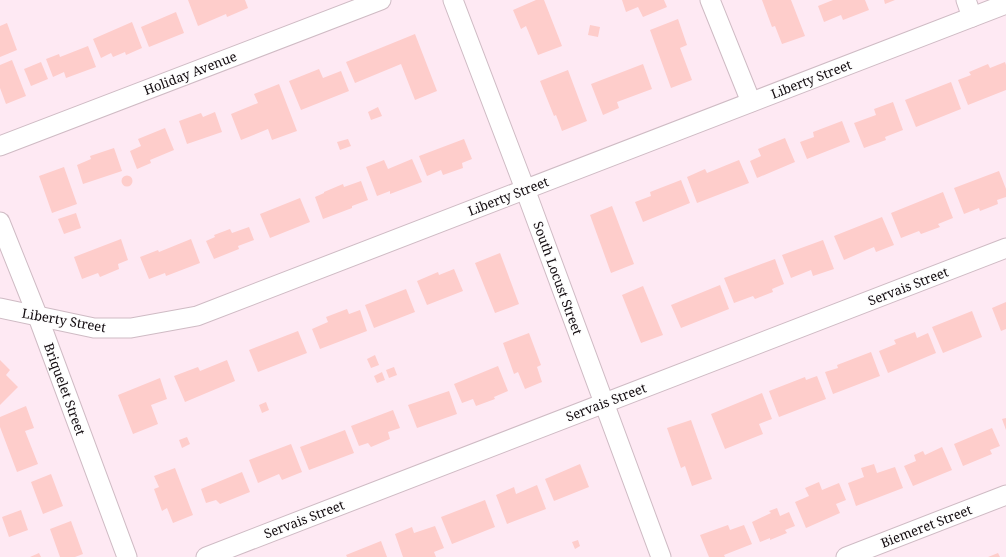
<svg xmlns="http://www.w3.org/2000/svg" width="1006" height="557" font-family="'Noto Serif',serif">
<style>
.building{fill:#fecdcb}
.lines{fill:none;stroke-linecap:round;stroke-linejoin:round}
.street-casing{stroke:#cfbbc4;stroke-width:21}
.street{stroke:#fff;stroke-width:19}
.labels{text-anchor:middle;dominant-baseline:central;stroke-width:3;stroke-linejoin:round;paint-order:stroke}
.street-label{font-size:13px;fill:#110a0e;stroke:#fdfdfd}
</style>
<rect width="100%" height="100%" fill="#fee9f3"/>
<g class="building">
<polygon points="188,0 245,0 248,8 227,17 226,14 198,26"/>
<polygon points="536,0 544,0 562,46 538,55 526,26 521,29 513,10"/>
<polygon points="622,0 664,0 667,7 643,17 638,7 626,12"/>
<polygon points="762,0 791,0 805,36 782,44 775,26 772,27"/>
<polygon points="833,0 865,0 869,10 843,20 841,15 824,22 818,6"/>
<polygon points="884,0 895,0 885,4"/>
<polygon points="176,12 184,33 149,47 141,27"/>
<polygon points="678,19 687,45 680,48 692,80 671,88 650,30"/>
<polygon points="132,22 142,48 126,55 125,52 113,57 111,53 101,58 93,39"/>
<polygon points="7,23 17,50 0,57 0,26"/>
<polygon points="590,25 600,27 598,37 588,35"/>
<polygon points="415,34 437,91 415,100 401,64 355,83 346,62"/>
<polygon points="88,46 96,67 66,78 64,72 53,77 46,59 59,54 60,57"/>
<polygon points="12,60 26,96 6,104 0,88 0,65"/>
<polygon points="41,62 48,79 31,86 24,69"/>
<polygon points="1005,62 1006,65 1006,90 968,105 958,80 971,75 969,72 988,64 990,68"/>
<polygon points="643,64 652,89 617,102 619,108 603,115 591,84"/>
<polygon points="319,69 323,78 341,71 349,91 301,110 289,81"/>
<polygon points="568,70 587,121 562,131 556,115 554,116 540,81"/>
<polygon points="951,82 961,109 916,127 905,100"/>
<polygon points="279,84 297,131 272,140 268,129 241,140 231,114 258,103 254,94"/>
<polygon points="893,102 903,130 885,137 886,140 864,148 854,123 876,115 874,109"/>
<polygon points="378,107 382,116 371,120 368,112"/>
<polygon points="215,112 222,132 187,144 179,121 201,113 203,117"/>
<polygon points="842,121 850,142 807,159 800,142 814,137 813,132"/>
<polygon points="165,128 174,150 150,160 151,163 137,169 130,151 141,146 138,139"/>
<polygon points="785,138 795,162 757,178 750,161 761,156 758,149"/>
<polygon points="348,139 351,146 340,150 337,142"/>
<polygon points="464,139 472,159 462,163 463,168 443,175 441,170 427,176 419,156"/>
<polygon points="114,148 122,171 83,184 77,165 91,159 90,156"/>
<polygon points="412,159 422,182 390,194 390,191 377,196 366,167 384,160 388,169"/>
<polygon points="739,160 749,183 697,203 687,177 705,169 707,173"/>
<polygon points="64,167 77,204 52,213 39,176"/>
<polygon points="999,171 1006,189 1006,197 997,200 998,204 980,211 979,208 964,214 954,188"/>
<circle cx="127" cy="181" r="5.5"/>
<polygon points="681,180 690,203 643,222 635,202 651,196 650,192"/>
<polygon points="361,181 368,200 352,206 352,208 323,219 315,197 324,193 324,192 343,184 344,187"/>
<polygon points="943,192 953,218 938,224 940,227 921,234 919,231 901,238 891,213"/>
<polygon points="300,198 310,222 270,238 260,214"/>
<polygon points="612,206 634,264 611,273 590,215"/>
<polygon points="76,213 81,228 64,234 58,219"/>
<polygon points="882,217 894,245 876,252 874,247 844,260 834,236"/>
<polygon points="249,227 254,240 238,246 239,249 214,259 206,241 215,237 214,235 230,229 232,233"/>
<polygon points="121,239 128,260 118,264 119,269 100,277 98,273 82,279 74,257"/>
<polygon points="191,239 200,263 166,276 165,273 149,279 140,257 158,250 159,252"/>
<polygon points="823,240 834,269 813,276 811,270 791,278 782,255"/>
<polygon points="500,253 519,304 495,313 475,263"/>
<polygon points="775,259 784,284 772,289 773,292 755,299 753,296 734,303 724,278"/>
<polygon points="454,269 463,291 427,305 417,281 438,272 439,275"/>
<polygon points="720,285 729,309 681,328 671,305"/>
<polygon points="643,286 663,335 641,343 622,295"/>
<polygon points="406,289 415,312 374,328 365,305"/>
<polygon points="1006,302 1006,329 1001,331 992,308"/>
<polygon points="347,309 349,314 360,310 367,331 320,349 312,329 328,322 326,317"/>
<polygon points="972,311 982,337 943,353 932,327"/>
<polygon points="298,331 307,353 258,372 249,350"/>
<polygon points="915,332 917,338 928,333 936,353 888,373 879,351 896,344 894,340"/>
<polygon points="529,333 541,365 537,367 542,382 525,389 518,372 514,374 503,343"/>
<polygon points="871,352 880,376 833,394 825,372 838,368 837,365"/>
<polygon points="375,355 379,365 371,368 367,359"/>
<polygon points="0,360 10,370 6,375 18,387 0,405"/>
<polygon points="227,360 235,381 185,402 174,376 198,367 200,371"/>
<polygon points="498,366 508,391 494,397 495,399 476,406 473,399 462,403 454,384"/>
<polygon points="394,367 397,375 389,378 386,370"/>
<polygon points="382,372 385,380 377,383 374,376"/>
<polygon points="817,376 826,399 779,417 769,391 805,377 806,380"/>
<polygon points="160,378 167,399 151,405 158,424 133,434 118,395"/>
<polygon points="449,391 457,414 417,428 408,405"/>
<polygon points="762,393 772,419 759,424 763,434 725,449 711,414"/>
<polygon points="266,402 269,410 262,413 259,405"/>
<polygon points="26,406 34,428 25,431 38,464 17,472 0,427 0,417"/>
<polygon points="393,410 400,428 388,432 390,439 371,447 368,443 359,446 351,426"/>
<polygon points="1006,418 1006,430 1002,419"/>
<polygon points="691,420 712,479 692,486 685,466 681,468 667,428"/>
<polygon points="992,428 1000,446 990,450 992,454 963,466 954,444"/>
<polygon points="345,430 354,453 309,470 300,447"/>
<polygon points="187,437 190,444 182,448 179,440"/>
<polygon points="291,444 302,472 282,480 279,474 258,483 249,460"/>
<polygon points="942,447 952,470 913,486 904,466 916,461 914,455 923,451 925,455"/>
<polygon points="580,464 589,487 554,501 545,479"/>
<polygon points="874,464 877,473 895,467 903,488 856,506 848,483 864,477 861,468"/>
<polygon points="175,468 193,515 173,523 167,508 162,511 154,489 159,487 154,476"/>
<polygon points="242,472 250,492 220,504 216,500 206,503 201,489"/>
<polygon points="51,474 63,506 43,514 31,482"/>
<polygon points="819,482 822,490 839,483 846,500 836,504 840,513 806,528 795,502 809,496 805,488"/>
<polygon points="537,485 546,509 507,524 496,495 514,487 516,494"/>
<polygon points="485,500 495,527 452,544 441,517"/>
<polygon points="777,508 780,516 789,512 795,526 785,530 787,533 770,540 770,538 760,542 752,522 771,513 769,511"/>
<polygon points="21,510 28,530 9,537 2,517"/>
<polygon points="71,521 83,554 75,557 60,557 50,529"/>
<polygon points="728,525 730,530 744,525 752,544 724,555 725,557 709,557 700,535"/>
<polygon points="435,526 444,548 434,552 436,557 403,557 395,534 412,527 414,533"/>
<polygon points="578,540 580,546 575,549 572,542"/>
<polygon points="381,541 387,557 347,557 346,555"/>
<polygon points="39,553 41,557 30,557"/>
<polygon points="998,553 1000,557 988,557"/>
</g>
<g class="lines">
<g class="street-casing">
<g id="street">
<polyline points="453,0 525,189 661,557"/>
<polyline points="710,0 751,102"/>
<polyline points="966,0 972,17"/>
<polyline points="0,146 381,0"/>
<polyline points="0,222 38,317 127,557"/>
<polyline points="0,308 94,328 131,328 197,316 1006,4"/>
<polyline points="206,557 1006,248"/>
<polyline points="846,557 1006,495"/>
</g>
</g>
<use href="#street" class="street"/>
</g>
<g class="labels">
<g class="street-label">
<text transform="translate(190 73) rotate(-21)">Holiday Avenue</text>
<text transform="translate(811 79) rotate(-21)">Liberty Street</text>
<text transform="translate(508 196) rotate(-21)">Liberty Street</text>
<text transform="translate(558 278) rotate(70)">South Locust Street</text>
<text transform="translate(908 286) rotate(-21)">Servais Street</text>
<text transform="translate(64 320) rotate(10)">Liberty Street</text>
<text transform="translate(65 389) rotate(70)">Briquelet Street</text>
<text transform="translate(606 402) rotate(-21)">Servais Street</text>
<text transform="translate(304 519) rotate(-21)">Servais Street</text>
<text transform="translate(926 526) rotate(-21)">Biemeret Street</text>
</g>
</g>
</svg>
